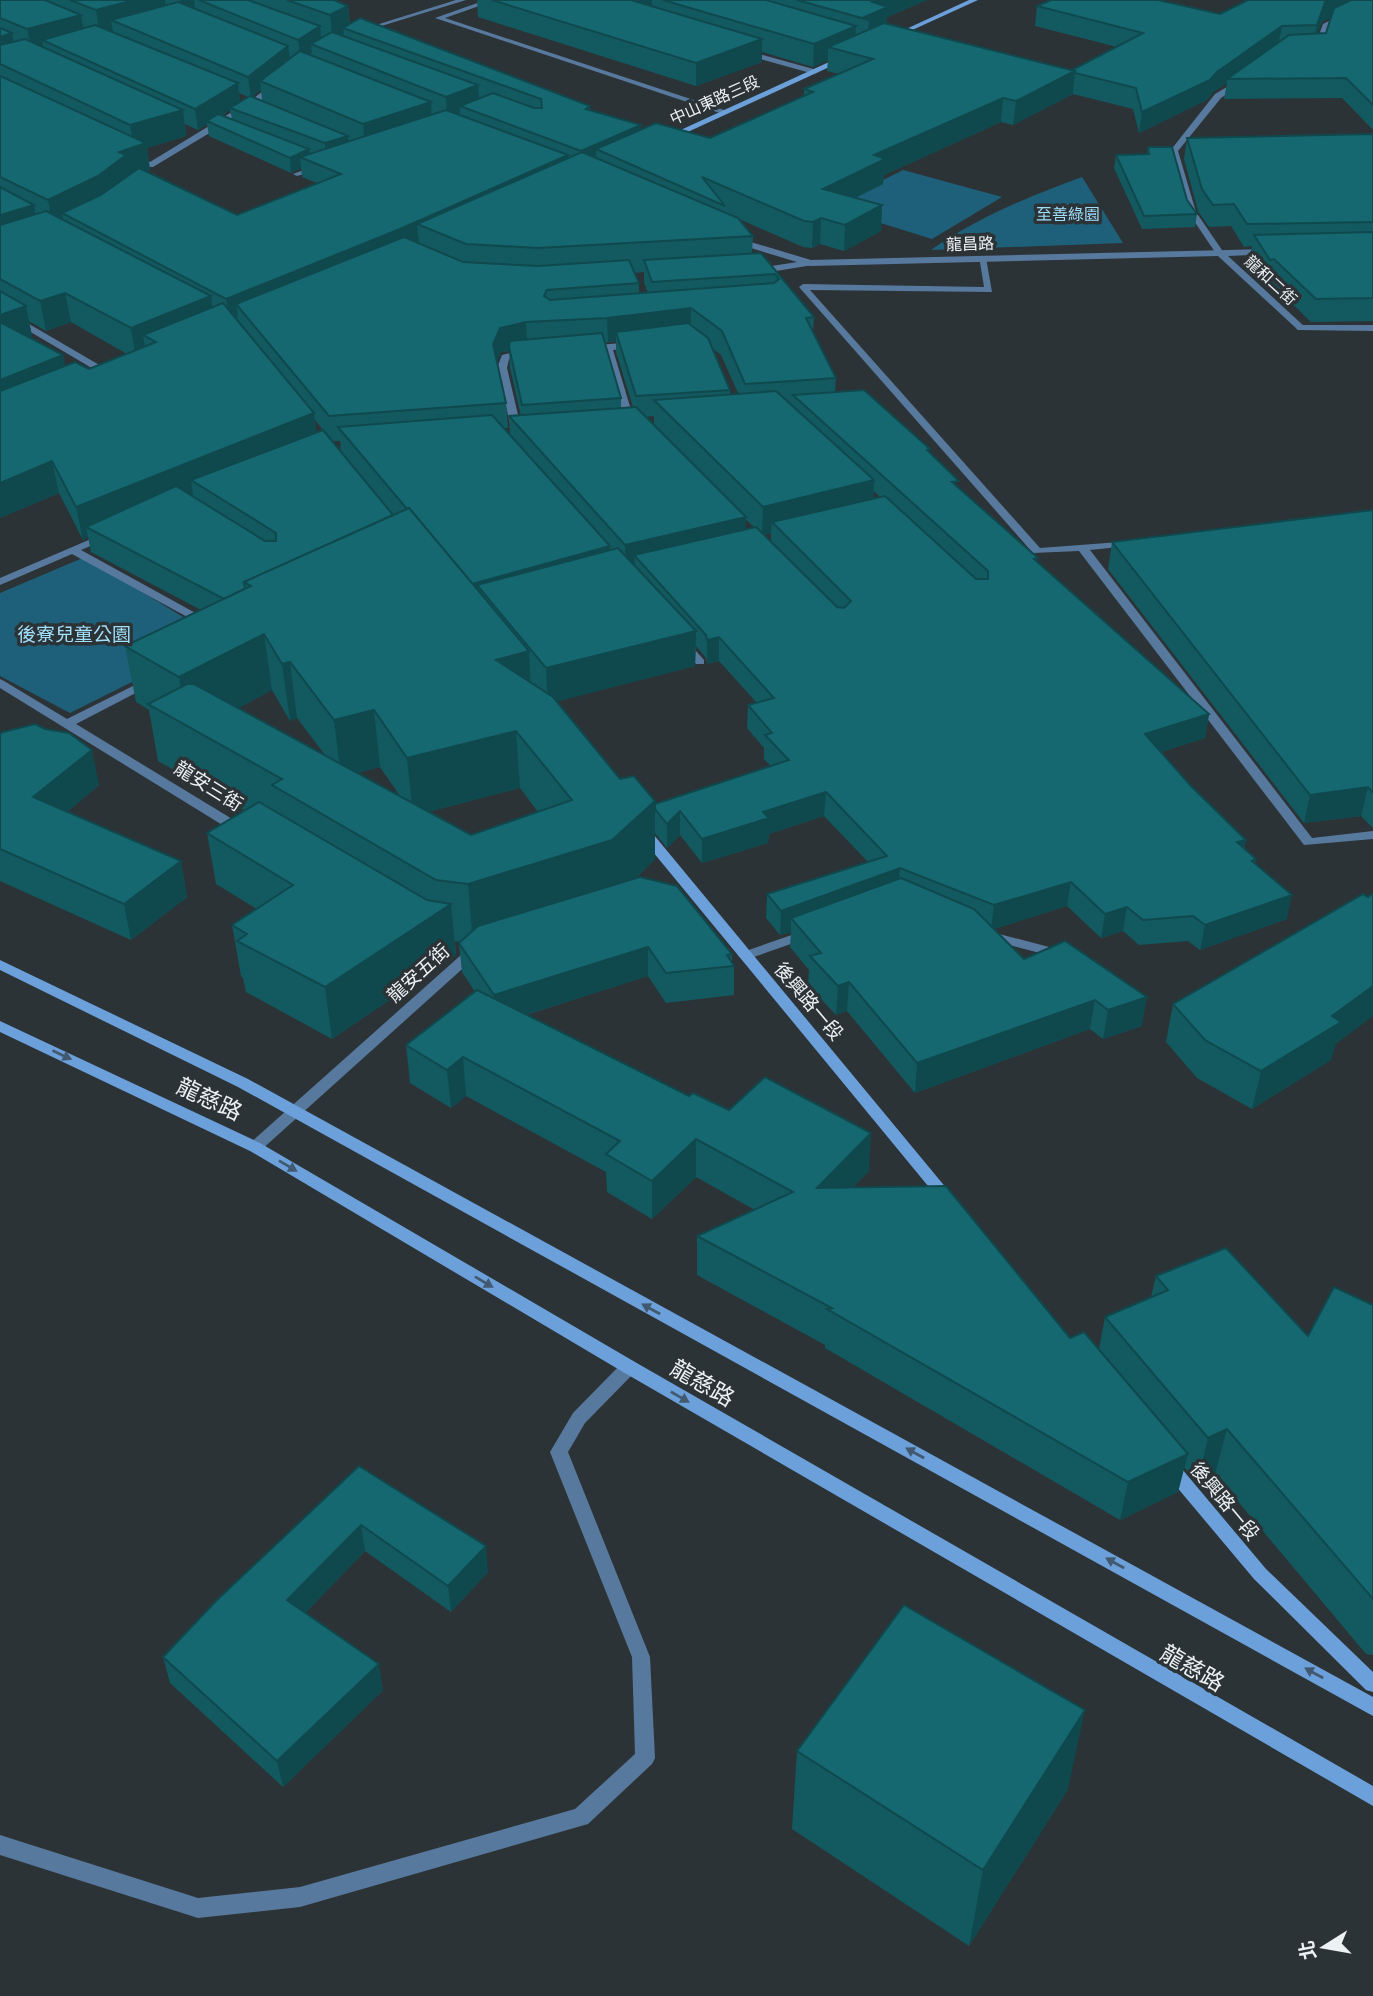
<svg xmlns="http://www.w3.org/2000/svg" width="1373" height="1996" font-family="'Sofia Sans Condensed','Noto Sans TC',sans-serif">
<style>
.green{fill:#1e607a}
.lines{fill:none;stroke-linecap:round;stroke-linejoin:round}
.lane{fill:#58799e;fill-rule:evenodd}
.street{fill:#58799e;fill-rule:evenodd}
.secondary{fill:#6ba0db;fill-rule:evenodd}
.wall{fill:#135960;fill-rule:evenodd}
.shaded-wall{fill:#0f494e}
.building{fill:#166870;stroke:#0f494e;stroke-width:2}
.oneway{fill:#425970}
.labels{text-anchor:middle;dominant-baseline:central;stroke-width:7;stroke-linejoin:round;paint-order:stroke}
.far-street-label{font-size:16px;fill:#ecf1f3;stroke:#2c3336}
.far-park-label{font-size:16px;fill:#a0defa;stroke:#2c3336}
.park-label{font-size:19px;fill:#a0defa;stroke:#2c3336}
.street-label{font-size:19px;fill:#ecf1f3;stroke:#2c3336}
.near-street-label{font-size:23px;fill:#ecf1f3;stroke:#2c3336}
</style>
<rect width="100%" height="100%" fill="#2c3336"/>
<g class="green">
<polygon points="903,170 1002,197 932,239 829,207"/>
<path d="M1082 177 1123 243 931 250C978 217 1028 197 1082 177Z"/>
<polygon points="85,557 201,628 208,644 70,713 0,676 0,593"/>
</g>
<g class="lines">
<g class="lane">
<polygon points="456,0 466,0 365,31 360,30"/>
<polygon points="486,0 496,0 445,18 727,111 720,113 435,18"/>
<polygon points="1370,0 1373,0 1373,4 1328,26 1320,49 1313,51 1323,24"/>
<polygon points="745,50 817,70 818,72 814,74 742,54"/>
<polygon points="1239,80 1243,82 1242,84 1221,98 1178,151 1196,212 1224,253 1220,256 1217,255 1188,212 1170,151 1215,94"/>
<polygon points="272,84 279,86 256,105 153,167 147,167 130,157 134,155 150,162 250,101"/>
<polygon points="320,164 323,164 323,168 297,176 293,174"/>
<polygon points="979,256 986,258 992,292 810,290 1040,548 1133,541 1133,545 1129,546 1090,550 1312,838 1373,831 1373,839 1304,845 1079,551 1033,553 799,287 803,284 984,287"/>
<polygon points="810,260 814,263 813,265 758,274 754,271 758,268"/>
<polygon points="0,307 113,373 115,375 107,377 0,314"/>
<polygon points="1301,325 1373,325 1373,331 1298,330 1296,328"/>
<polygon points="633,342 638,345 636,347 613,350 635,423 630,426 625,423 604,350 587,352 582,349 587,346"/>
<polygon points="525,349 528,350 528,354 509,359 507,368 522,432 517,435 512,432 497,368 502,355"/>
<polygon points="105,533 109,534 109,538 81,550 210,621 210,625 202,625 72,554 0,585 0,578"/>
<polygon points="685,642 689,643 704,660 704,664 696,664 681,647 681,643"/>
<polygon points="149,678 155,682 153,684 76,724 247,828 248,831 247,834 237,834 0,688 0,679 4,681 67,719"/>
<polygon points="806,930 811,931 813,934 811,937 745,960 738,956 740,953"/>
<polygon points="988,931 1068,952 1070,955 1063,959 983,938 981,935 983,932"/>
<polygon points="475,946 480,947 482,950 480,953 260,1151 250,1151 247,1147 250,1143 470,947"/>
<polygon points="629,1360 635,1362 637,1367 635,1372 585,1423 568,1452 650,1657 655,1758 652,1764 588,1824 300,1907 198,1918 0,1855 0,1835 198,1898 300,1887 575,1809 635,1754 632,1657 550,1452 573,1413 623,1362"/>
</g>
<polygon class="street" points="734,237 811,260 1270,249 1273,250 1273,254 1228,256 1306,328 1298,330 1218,256 810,266 731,242 730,240"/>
<g class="secondary">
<polygon points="969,0 978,0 897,37 891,36"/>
<polygon points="842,56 849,58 668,141 661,139"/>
<polygon points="644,828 649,829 952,1195 955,1199 952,1203 942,1203 639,835 638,832 639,829"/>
<polygon points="0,960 248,1079 1373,1697 1373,1716 238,1087 0,970"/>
<polygon points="0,1021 260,1143 635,1362 1373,1786 1373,1806 623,1372 250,1151 0,1032"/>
<polygon points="1171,1461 1177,1463 1266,1569 1373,1672 1373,1692 1366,1690 1254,1579 1165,1473 1162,1468 1165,1463"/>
</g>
</g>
<g class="wall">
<path d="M0 0H334L348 6 350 24 590 106V110L641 125V130L710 138 804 96V89L839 74 827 71 828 60 813 67 762 52V62L696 86 478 17 477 0H927L887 17V23L1072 70 1117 47 1035 26 1037 6 1220 14 1373 0V130L1342 98 1224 99 1227 83 1213 92 1207 100 1139 133 1133 109 1073 94 1013 125 1001 122 884 175 883 184 856 198 882 205 881 231 844 251 820 244 812 248 803 247 739 219 753 236 752 254 761 253 814 317 813 332 836 378 835 392 930 453 958 487 1038 562 1209 714 1205 738 1161 752 1190 785 1246 840 1244 848 1256 859 1255 863 1287 919 1200 950 1188 941 1139 945 1123 931 1101 938 1067 906 994 929 1024 959 1142 1026 1103 1039 1090 1029 915 1093 847 1011 836 1015 808 985 809 970 790 947 791 932 780 935 766 918 767 894 868 862 824 816 769 834 768 843 702 863 680 835 667 848 655 833V859L636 878 732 954V962L734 966V995L666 1003 648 976 526 1015 689 1096 729 1110 869 1171 853 1187 1070 1338 1099 1349 1105 1317 1151 1297 1156 1276 1308 1336 1373 1305V1655L1366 1654 1215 1474 1197 1483 1184 1467 1178 1492 1120 1520 825 1348V1345L697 1275V1236L755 1210 696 1177 652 1219 607 1192 606 1172 466 1096 451 1108 410 1083 406 1045 475 992 462 972 459 943 461 942 455 941 456 955 332 1039 246 992 243 978 241 976 232 925 257 909 216 884 207 833 244 810 158 761 149 710 136 702 125 646 201 610 91 552 88 537 83 540 59 493 0 518ZM1331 17 1326 33 1317 34 1322 22ZM261 90 262 100 253 96ZM239 93 248 97 240 102ZM230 110 232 119 222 116ZM185 124 198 130 207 124 209 136 291 173 301 168 302 177 317 183 237 215 146 171 150 170 147 148 186 136ZM644 272V283L648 293H639V283L634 273ZM29 321 46 331 71 322 127 354 89 369 65 366 29 337 32 336ZM616 341V352L633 407 621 408V398L604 343ZM712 348 721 355 738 393 730 394V390ZM509 351 510 368 521 416H509L510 435 504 428H508L506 403 497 362 501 352ZM654 416V425L645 417ZM315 420 332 441H340L341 452 316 432ZM874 491 880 497 873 498ZM746 520 754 527 746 529ZM771 533V542L764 535ZM696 646 706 658 707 664 719 661 756 702 748 705 747 728 764 748V759L771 766 655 804V801L620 779 557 701 695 666ZM272 690 290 721 297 718 325 755 238 708ZM380 767 400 796 357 773ZM520 788 538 812 471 835 428 812Z"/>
<polygon points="1373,134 1373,321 1311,322 1270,282 1266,282 1250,257 1252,246 1244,247 1231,226 1209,227 1198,211 1184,159 1187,138"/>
<polygon points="1148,147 1197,214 1195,227 1142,229 1114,168 1116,155 1147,154"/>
<polygon points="1373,510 1373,828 1361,816 1304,823 1108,569 1112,542"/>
<polygon points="0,734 99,785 67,812 181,861 187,897 131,940 0,881"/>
<polygon points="1368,897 1331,1060 1252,1109 1197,1078 1166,1042 1173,1004"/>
<polygon points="359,1466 488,1572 451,1612 365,1551 305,1613 383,1690 283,1787 170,1683 163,1657"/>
<polygon points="797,1751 1068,1789 969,1946 792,1829"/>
</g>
<g class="shaded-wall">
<polygon points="134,0 165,0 167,16 111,20 113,32 100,35 96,10"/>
<polygon points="180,0 194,0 195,9 182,12"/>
<polygon points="637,0 652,0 652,9 637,14"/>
<polygon points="877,0 927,0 887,17 887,29 867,42 869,20 862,18 872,2"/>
<polygon points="1330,0 1367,0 1322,22 1313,44 1317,25 1325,2"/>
<polygon points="348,6 350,30 343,28 344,34 333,40 330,15"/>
<polygon points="81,15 85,39 42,40 44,51 32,54 27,29"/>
<polygon points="320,26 322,47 311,44 312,53 301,60 298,40"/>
<polygon points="856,26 855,48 828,47 828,60 813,67 814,44"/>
<polygon points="1282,26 1278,46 1227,79 1227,83 1213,92 1207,100 1139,133 1142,112 1217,72"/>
<polygon points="12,33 17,58 0,64 0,37"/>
<polygon points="762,39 762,62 696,86 696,63"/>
<polygon points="288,46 291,67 260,81 261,90 251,98 248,77"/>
<polygon points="1075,71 1073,94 1013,125 1016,101"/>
<polygon points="238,83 240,104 230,108 230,110 210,123 207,121 207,124 198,130 195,109"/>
<polygon points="478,85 480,106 460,106 460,113 447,118 446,97"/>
<polygon points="1003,98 1001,122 884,175 883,184 822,214 823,189 874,155"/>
<polygon points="431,102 432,124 365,145 363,124"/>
<polygon points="183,110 186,136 147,148 150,170 130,177 131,183 62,213 64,223 53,228 48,200 119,152 134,147 130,125"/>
<polygon points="641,125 641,143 596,149 596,163 581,170 581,151"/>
<polygon points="348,136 349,151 326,158 325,143"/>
<polygon points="309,149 310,161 300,157 301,168 291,173 290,158"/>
<polygon points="568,155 568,176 417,224 419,242 402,250 236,304 238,317 229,320 226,299"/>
<polygon points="34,205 39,233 0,245 0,215"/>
<polygon points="882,205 881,231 844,251 845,225"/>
<polygon points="821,218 820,244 812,248 813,222"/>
<polygon points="65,293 71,322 46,331 40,301"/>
<polygon points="211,296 215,326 156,342 143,335 146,354 136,359 131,328"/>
<polygon points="26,306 32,336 0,347 0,315"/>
<polygon points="691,308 691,332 616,332 616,341 608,342 607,318"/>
<polygon points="526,322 527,346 501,352 494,369 493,344 500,328"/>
<polygon points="63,355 69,386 0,414 0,380"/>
<polygon points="314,413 318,444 191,480 193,495 98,533 86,527 88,537 83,540 76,507"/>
<polygon points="52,461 59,493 0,518 0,483"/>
<polygon points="874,480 873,509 772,522 771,533 762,535 763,507"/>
<polygon points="746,517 746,540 634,555 635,566 626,568 625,545"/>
<polygon points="610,546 610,572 477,585 479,608 470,585"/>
<polygon points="696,631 695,666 548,704 546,668"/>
<polygon points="264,634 272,690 196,731 188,727 179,677"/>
<polygon points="719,637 719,661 707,664 707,640"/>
<polygon points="529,651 532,708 496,660"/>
<polygon points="290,662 297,718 290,721 282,664"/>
<polygon points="374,710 380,767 341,777 334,720"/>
<polygon points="1209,714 1205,738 1141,758 1145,734"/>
<polygon points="516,731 520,788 413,816 407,758"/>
<polygon points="92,750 99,785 42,833 33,797"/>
<polygon points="1368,787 1361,816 1304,823 1310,795"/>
<polygon points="826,792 824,816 769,834 768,843 702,863 702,839 763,812"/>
<polygon points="655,801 655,859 614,899 473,943 468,884"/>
<polygon points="680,811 680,835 667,848 667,824"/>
<polygon points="1246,840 1241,864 1237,842"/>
<polygon points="181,861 187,897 131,940 124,904"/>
<polygon points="900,868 898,893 791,918 791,932 780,935 781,911"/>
<polygon points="1071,882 1067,906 991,930 994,905"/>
<polygon points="1292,895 1287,919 1200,950 1205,925"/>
<polygon points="451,904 456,955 332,1039 325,987"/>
<polygon points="1127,907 1123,931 1101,938 1105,914"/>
<polygon points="648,947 648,976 496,1024 494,995"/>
<polygon points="849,982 847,1011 836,1015 838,986"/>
<polygon points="1373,986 1373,1016 1336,1044 1331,1060 1252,1109 1261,1071"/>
<polygon points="1147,997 1142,1026 1103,1039 1108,1010"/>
<polygon points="1095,1000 1090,1029 915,1093 917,1063"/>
<polygon points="463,1057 466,1096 451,1108 447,1070"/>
<polygon points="871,1133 869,1171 815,1226 817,1188"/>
<polygon points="696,1139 696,1177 652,1219 652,1181"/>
<polygon points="1227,1429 1215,1474 1197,1483 1208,1438"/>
<polygon points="1188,1454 1178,1492 1120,1520 1128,1482"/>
<polygon points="361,1525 365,1551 293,1626 287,1600"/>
<polygon points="486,1546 488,1572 451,1612 448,1586"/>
<polygon points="379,1664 383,1690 283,1787 277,1761"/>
<polygon points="1085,1710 1068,1789 969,1946 983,1870"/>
</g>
<g class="building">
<polygon points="0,0 45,0 81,15 27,29 0,18"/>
<polygon points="70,0 134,0 96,10"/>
<polygon points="199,0 248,0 320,26 298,40"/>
<polygon points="287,0 334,0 348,6 330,15"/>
<polygon points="492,0 631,0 762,39 696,63"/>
<polygon points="663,0 766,0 856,26 814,44"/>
<polygon points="797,0 877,0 872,2 888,7 862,18 869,20"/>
<polygon points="1051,0 1158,0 1220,14 1248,0 1330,0 1325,2 1317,25 1282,26 1217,72 1210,80 1142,112 1136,88 1075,73 1075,71 1072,70 1143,33 1037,6"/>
<polygon points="1351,0 1373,0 1373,105 1346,78 1227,79 1289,35 1326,33 1334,8"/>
<polygon points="178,2 288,46 248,77 111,20"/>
<polygon points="360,18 590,106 586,109 641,125 581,151 460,106 493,93 534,108 542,108 541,99 343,28"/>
<polygon points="884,23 1075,71 1016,101 1003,98 874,155 885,159 823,189 882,205 845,225 821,218 813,222 804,221 702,177 725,206 596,149 656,123 710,138 813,92 804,89 873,59 828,47"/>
<polygon points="95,25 238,83 195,109 42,40"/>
<polygon points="0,28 12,33 0,37"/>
<polygon points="332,32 478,85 446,97 311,44"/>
<polygon points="25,39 183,110 130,125 0,64 0,45"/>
<polygon points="300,51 431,102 363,124 260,81"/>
<polygon points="0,76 146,143 119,152 126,155 98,176 48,200 0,177"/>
<polygon points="250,96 348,136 325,143 230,108"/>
<polygon points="446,110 568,155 400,229 226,299 62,213 101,195 139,168 237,215 341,174 300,157"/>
<polygon points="218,114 309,149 290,158 207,121"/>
<polygon points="1373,134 1373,222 1247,224 1234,204 1213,205 1202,189 1187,138"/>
<polygon points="1148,147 1172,147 1187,200 1197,214 1144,216 1116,155 1149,154"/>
<polygon points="582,152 738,218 753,236 538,248 466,244 417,224"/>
<polygon points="0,187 34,205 0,215"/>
<polygon points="46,211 211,296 131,328 65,293 40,301 0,279 0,225"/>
<polygon points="1373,232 1373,298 1316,299 1274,259 1270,260 1254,235"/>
<polygon points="404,237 463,262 538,266 629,260 639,283 547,290 544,296 550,300 774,283 779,279 775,274 652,282 644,260 761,253 814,317 806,318 836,378 745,384 722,331 691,308 607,318 526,322 500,328 493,344 506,403 329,416 236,304"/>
<polygon points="0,291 26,306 0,315"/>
<polygon points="223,303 314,413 76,507 52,461 0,483 0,391 75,362 89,369 156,342 143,335"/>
<polygon points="0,322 63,355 0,380"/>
<polygon points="688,323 708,338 730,390 636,396 616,332"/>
<polygon points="602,333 621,398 522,405 509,347 510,341"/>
<polygon points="864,390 930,449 927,450 959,481 952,482 1038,558 1034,559 1209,714 1145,734 1190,785 1246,840 1237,842 1256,859 1252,861 1292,895 1205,925 1193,916 1143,920 1127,907 1105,914 1071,882 994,905 900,868 781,911 767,894 887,856 826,792 763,812 769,818 702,839 680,811 667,824 655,809 655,804 789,760 765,735 772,733 748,705 774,698 719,637 707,640 706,635 634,555 756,527 837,607 844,608 851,601 772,522 885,496 976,579 988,579 988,571 793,395"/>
<polygon points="776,391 874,480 763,507 654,400"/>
<polygon points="636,407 746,517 625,545 509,416"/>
<polygon points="492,415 610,546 472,584 409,508 407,509 338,427"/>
<polygon points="323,430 393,515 244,582 245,589 224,599 86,527 176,486 265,541 276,541 276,533 191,480"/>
<polygon points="409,508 529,651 496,660 553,697 620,779 634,776 655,801 612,840 468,884 436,880 272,785 282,779 148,704 187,684 194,684 471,835 572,800 516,731 407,758 374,710 334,720 290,662 282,664 264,634 179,677 125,646 251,586 244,582"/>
<polygon points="1373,510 1373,793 1368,787 1310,795 1112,542"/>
<polygon points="618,548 696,631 546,668 477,585"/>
<polygon points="35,724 45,729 69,733 92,750 33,797 181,861 124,904 0,849 0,734 3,732"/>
<polygon points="259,802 427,900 451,904 325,987 237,941 247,934 232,925 293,885 207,833"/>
<polygon points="640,877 677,886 732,954 727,955 734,966 666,973 648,947 494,995 459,943 478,926"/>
<polygon points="901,878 974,909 1024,959 1065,941 1147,997 1108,1010 1095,1000 917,1063 849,982 838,986 810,956 821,953 791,918"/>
<polygon points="1373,893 1373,986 1332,1016 1341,1022 1261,1071 1205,1040 1173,1004 1363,894 1368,897"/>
<polygon points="477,990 689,1096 693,1093 729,1110 765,1077 871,1133 817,1188 946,1186 1070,1338 1084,1332 1188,1454 1128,1482 827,1309 832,1308 697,1236 793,1192 696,1139 652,1181 606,1154 620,1141 463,1057 447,1070 406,1045"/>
<polygon points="1226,1248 1308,1336 1334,1287 1373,1305 1373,1599 1227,1429 1208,1438 1105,1317 1168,1290 1156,1276"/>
<polygon points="359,1466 486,1546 448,1586 361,1525 287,1600 379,1664 277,1761 163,1657 216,1601"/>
<polygon points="904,1605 1085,1710 983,1870 797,1751"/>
</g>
<defs><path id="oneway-solid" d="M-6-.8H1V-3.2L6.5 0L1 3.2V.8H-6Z" transform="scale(1.75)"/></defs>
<g class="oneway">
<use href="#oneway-solid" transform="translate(62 1055) rotate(25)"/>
<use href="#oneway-solid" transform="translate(288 1166) rotate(31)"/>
<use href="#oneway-solid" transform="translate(484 1282) rotate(31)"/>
<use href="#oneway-solid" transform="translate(651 1309) rotate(-151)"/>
<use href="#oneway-solid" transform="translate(680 1397) rotate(30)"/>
<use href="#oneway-solid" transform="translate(915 1453) rotate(-151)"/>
<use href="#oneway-solid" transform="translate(1115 1563) rotate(-151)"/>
<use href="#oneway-solid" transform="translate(1314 1673) rotate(-151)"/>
</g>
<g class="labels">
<g class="far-street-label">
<text transform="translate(715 101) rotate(-24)">中山東路三段</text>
<text transform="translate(970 245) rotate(-2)">龍昌路</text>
<text transform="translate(1270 281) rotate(43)">龍和二街</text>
</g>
<g class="far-park-label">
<text x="1068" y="215">至善綠園</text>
</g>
<g class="park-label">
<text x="74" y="635">後寮兒童公園</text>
</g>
<g class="street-label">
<text transform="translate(208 787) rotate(32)">龍安三街</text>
<text transform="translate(419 974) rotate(-42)">龍安五街</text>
<text transform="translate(808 1002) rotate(50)">後興路一段</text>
<text transform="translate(1224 1502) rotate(50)">後興路一段</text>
</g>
<g class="near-street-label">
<text transform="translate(209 1100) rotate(25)">龍慈路</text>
<text transform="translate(702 1384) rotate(30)">龍慈路</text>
<text transform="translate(1192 1669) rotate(30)">龍慈路</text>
</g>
</g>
<g transform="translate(1324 1947) rotate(259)" stroke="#2c3336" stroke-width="5" paint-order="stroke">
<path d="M0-5L12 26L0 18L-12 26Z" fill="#ecf1f3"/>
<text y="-10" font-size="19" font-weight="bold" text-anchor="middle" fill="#ecf1f3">北</text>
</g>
</svg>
